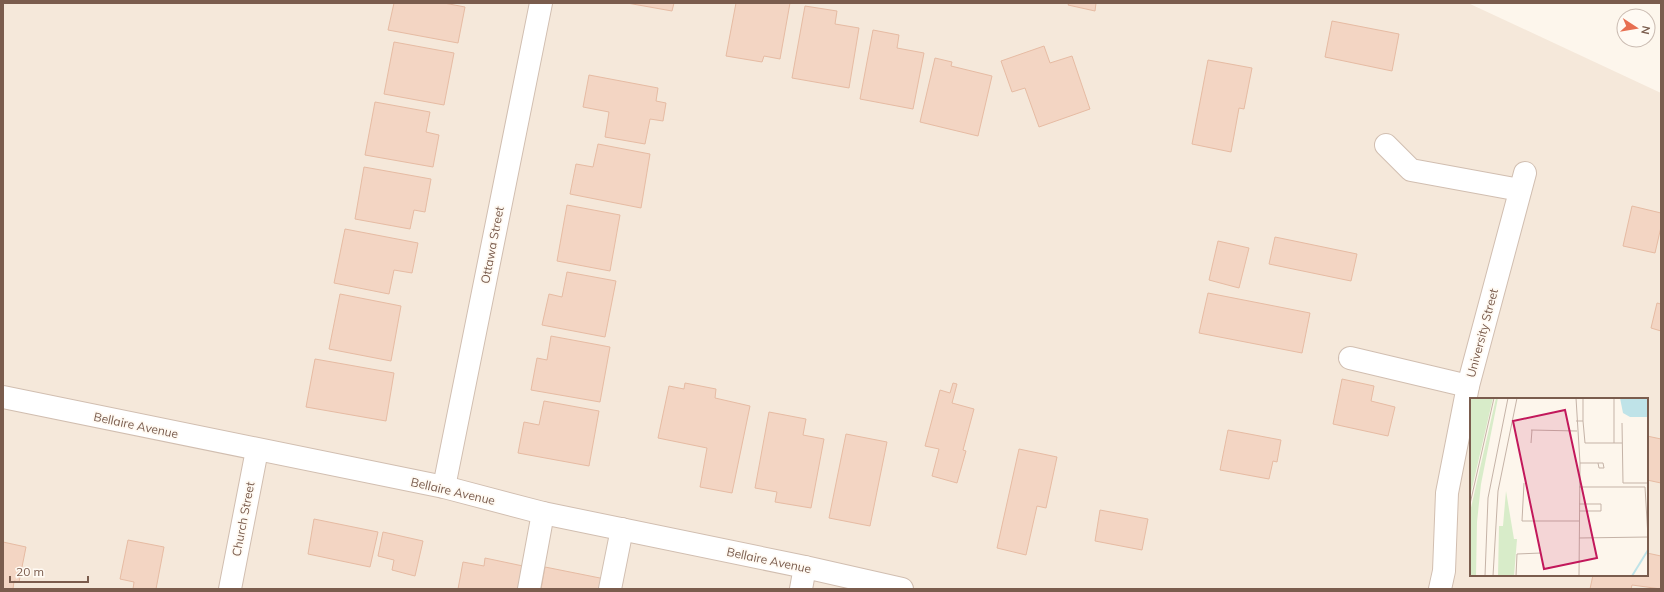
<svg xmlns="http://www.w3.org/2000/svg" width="1664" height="592" font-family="Mulish,sans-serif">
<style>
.residential{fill:#f5e8da;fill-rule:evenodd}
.building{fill:#f3d5c3;stroke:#e6bba3}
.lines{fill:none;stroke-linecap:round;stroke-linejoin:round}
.minor-casing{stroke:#d1beb0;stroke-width:24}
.minor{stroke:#fff;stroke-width:22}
.labels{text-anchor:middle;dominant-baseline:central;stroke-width:3.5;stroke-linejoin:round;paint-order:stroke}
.street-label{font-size:12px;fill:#7a5c4d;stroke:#fffaf3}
.inset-river{fill:none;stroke:#bfe3e8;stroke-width:2}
.inset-road{fill:none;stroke:#c5b3a7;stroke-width:1}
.view{fill:#c2185b;fill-opacity:0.15;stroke:#c2185b;stroke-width:2}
.inset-edge{fill:none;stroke:#7a5c4d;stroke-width:2}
</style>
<rect width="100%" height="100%" fill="#fdf6ec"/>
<path class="residential" d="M3 3H1468L1661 93V589H3ZM1471 399H1647V575H1471Z"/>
<g class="building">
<polygon points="394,3 444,3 465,7 458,43 388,30"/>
<polygon points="627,3 674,3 672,11"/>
<polygon points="736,3 790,3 780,59 764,56 762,62 726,56"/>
<polygon points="1069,3 1096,3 1095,11 1068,5"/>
<polygon points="805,6 837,11 835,24 859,28 849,88 792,78"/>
<polygon points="1332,21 1399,34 1392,71 1325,57"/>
<polygon points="873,30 899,35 897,48 924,53 913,109 860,99"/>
<polygon points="394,42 454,53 444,105 384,94"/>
<polygon points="1044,46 1050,63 1072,56 1090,109 1039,127 1025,88 1012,92 1001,61"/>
<polygon points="935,58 952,62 951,66 992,76 978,136 920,122"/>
<polygon points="1208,60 1252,68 1244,109 1239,108 1231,152 1192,144"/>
<polygon points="589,75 658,88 656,101 666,103 663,121 650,119 645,144 605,137 609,112 583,107"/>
<polygon points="375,102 430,112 426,132 439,135 433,167 365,155"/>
<polygon points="598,144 650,154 641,208 570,194 576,164 593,167"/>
<polygon points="364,167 431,179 425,212 414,210 410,229 355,219"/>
<polygon points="567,205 620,215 610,271 557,261"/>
<polygon points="1632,206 1661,213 1661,227 1655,253 1623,246"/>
<polygon points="345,229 418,243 412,273 394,270 389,294 334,283"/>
<polygon points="1275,237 1357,254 1351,281 1269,264"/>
<polygon points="1218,241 1249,248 1239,288 1209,280"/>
<polygon points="567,272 616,281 605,337 542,325 549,294 562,297"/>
<polygon points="1208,293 1310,313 1302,353 1199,333"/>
<polygon points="340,294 401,306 391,361 329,349"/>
<polygon points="1657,303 1661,304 1661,331 1651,328"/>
<polygon points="551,336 610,347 600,402 531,390 537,358 547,360"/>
<polygon points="315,359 394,373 386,421 306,407"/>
<polygon points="1342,379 1374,386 1371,401 1395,407 1388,436 1333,424"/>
<polygon points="685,383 716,389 715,398 750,406 732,493 700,487 707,448 658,438 669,386 684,389"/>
<polygon points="953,383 957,384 952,403 974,409 963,450 966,451 957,483 932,476 939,449 925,446 940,390 950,393"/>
<polygon points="544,401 599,411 589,466 518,453 524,422 539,425"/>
<polygon points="769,412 806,419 803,435 824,439 811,508 775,502 777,492 755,488"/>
<polygon points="1228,430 1281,440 1277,462 1273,461 1269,479 1220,470"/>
<polygon points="846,434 887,442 870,526 829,518"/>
<polygon points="1647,436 1661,439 1661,483 1647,480"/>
<polygon points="1019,449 1057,457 1046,508 1037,506 1026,555 997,548"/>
<polygon points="1100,510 1148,519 1142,550 1095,541"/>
<polygon points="314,519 378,532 370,567 308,554"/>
<polygon points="383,532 423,541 415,576 392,570 394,560 378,556"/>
<polygon points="128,540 164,547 156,589 133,589 134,582 120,579"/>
<polygon points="3,542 26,547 19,582 14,581 13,589 3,589"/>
<polygon points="1647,553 1661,556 1661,589 1632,585 1631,589 1590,589 1593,575 1647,575"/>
<polygon points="485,558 523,566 518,589 458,589 463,562 484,566"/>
<polygon points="545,567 610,580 608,589 541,589"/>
</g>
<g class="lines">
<g class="minor-casing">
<g id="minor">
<polyline points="1386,145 1411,170 1520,190"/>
<polyline points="1350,358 1468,386"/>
<polyline points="3,397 444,487 543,513 805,567 902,589"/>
<polyline points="444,487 541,3"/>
<polyline points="230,589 257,450"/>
<polyline points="529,589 543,513"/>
<polyline points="610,589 622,529"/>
<polyline points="801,589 805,567"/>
<polyline points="1440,589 1444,571 1447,493 1468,386 1525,173"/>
</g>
</g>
<use href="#minor" class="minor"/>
</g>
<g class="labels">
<g class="street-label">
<text transform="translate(492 245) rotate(-79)">Ottawa Street</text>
<text transform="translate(1482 333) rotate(-75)">University Street</text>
<text transform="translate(136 425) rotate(12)">Bellaire Avenue</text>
<text transform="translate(453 491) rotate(13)">Bellaire Avenue</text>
<text transform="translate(243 519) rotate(-79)">Church Street</text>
<text transform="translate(769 560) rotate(12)">Bellaire Avenue</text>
</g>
</g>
<g transform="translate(1470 398)">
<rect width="178" height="178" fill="#fdf6ec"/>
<path d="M0 0H23L0 99ZM26 0H28L11 86 7 124 6 178H0V114ZM36 93 44 141H47L44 178H28L29 128H33Z" fill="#d8ecc9"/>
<path d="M150 0H178V19H160L153 15Z" fill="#bfe3e8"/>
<path class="inset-river" d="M162 178 178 152"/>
<path class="inset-road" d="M106 0 110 65 109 178M144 0V45M106 23H113L115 45H152M113 23V0M152 25 153 85H178M61 32 107 33M61 45 62 32M110 65H133L134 70H129L128 65M54 85 52 123H109M109 89H175L178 139M0 106 24 0M109 106H131V113H109M109 140 178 139M15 178 18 100 38 0M23 178 28 93 47 0M46 178 47 156 71 155"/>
<path class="view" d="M95 12 127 160 74 171 43 23Z"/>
<rect width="178" height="178" class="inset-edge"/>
</g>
<rect width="1664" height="592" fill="none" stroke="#7a5c4d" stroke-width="8"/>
<g transform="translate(1636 28) rotate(102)"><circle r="19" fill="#fffaf3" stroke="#cabbb1"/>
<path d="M0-3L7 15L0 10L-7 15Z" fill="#e76f51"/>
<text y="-6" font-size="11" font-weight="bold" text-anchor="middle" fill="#7a5c4d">N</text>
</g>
<path d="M10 576v6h78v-6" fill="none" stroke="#7a5c4d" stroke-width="2"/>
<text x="16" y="576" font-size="12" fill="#7a5c4d" stroke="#fffaf3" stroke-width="3" paint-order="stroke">20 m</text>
</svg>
